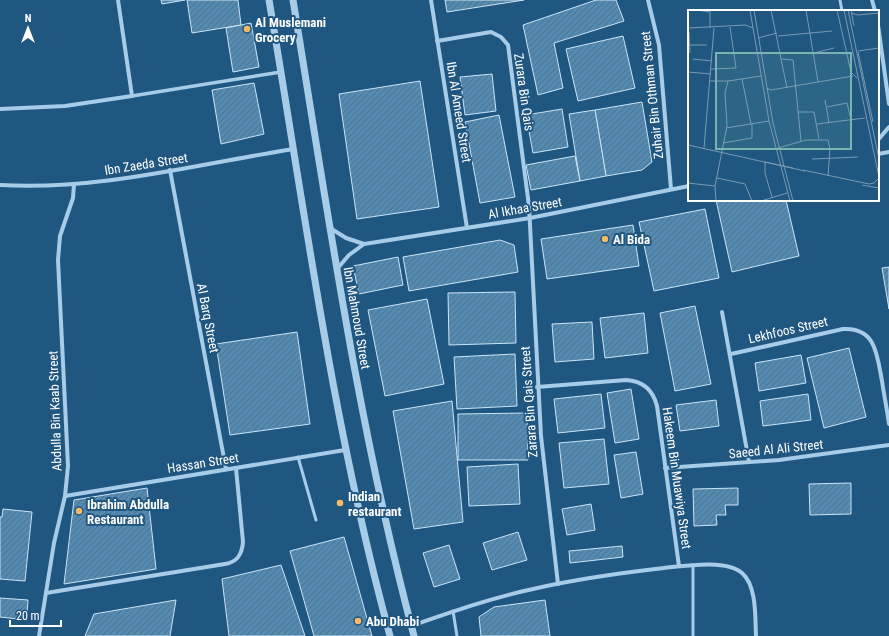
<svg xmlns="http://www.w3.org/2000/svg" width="889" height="636" font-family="'Roboto Condensed',sans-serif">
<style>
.building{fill:url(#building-hatch);stroke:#cae4f6}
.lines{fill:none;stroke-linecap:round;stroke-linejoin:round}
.service{stroke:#a6cce8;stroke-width:3}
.pedestrian{stroke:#a6cce8;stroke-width:3.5}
.minor{stroke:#a6cce8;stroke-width:4}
.tertiary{stroke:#a6cce8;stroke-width:7}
.poi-dot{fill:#f6ba66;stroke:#205781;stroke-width:1.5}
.labels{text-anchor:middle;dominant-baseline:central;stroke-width:4;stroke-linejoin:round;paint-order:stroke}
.poi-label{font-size:13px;font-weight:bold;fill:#fff;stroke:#205781;text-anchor:start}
.street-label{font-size:13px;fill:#fff;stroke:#205781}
.inset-road{fill:none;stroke:#799ab3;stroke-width:1}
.view{fill:#7bb4af;fill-opacity:0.15;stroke:#7bb4af;stroke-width:2}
.inset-edge{fill:none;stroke:#fff;stroke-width:2}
</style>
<defs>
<pattern id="building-hatch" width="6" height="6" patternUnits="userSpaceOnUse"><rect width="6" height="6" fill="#5489b0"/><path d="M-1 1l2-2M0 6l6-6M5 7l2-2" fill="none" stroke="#517188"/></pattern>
</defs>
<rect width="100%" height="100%" fill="#205781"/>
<g class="building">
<polygon points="161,0 185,0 162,4"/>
<polygon points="187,0 238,0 241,25 192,33"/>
<polygon points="445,0 524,0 447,12"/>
<polygon points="596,0 616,0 624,21 554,43 563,88 538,95 523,25"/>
<polygon points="251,23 259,67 233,72 226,28"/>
<polygon points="623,36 635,88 578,101 566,49"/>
<polygon points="492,74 496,111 465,115 460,77"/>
<polygon points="420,81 439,207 357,219 339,94"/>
<polygon points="254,83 264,134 221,144 212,90"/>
<polygon points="642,102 652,162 642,170 606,176 595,110"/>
<polygon points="562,109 568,147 533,153 526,115"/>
<polygon points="595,110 606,176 580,181 569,114"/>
<polygon points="499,115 515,197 480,203 465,122"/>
<polygon points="575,156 580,181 531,190 526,165"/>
<polygon points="716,200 786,200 799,256 732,272"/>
<polygon points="705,209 719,278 654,291 639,222"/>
<polygon points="633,225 639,266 547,279 541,239"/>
<polygon points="500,240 514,245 518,272 409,291 403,257"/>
<polygon points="398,257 403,285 359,294 353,266"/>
<polygon points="889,267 889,309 882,268"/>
<polygon points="515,292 516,343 449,345 448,293"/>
<polygon points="427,299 444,384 385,396 368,310"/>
<polygon points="695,306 711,384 675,391 660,313"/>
<polygon points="644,313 648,353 605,358 600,318"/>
<polygon points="592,322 594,359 555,362 552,324"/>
<polygon points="297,332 310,424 230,435 216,344"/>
<polygon points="849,348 866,417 824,428 807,358"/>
<polygon points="515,354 517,406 457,409 454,357"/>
<polygon points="801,355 806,383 759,391 755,363"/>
<polygon points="631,389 639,439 615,443 607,393"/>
<polygon points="601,394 605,428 558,433 554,399"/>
<polygon points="808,394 811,420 763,426 760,401"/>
<polygon points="716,400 719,426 680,431 676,405"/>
<polygon points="452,401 463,522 414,529 393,411"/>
<polygon points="527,413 528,460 458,460 458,414"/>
<polygon points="604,439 609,484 564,488 559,443"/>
<polygon points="636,452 643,494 621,498 614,455"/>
<polygon points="518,464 520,504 469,506 467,467"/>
<polygon points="851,483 851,514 810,515 809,484"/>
<polygon points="147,488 156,569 64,584 74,500"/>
<polygon points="738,488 738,505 725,505 726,515 716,515 717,525 694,526 693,489"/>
<polygon points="591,504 595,530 567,535 562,509"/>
<polygon points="3,509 32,512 25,581 0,579 0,517 2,517"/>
<polygon points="518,532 527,560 492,570 483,543"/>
<polygon points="344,537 372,636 314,636 290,551"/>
<polygon points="449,545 460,579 434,587 423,553"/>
<polygon points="622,546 623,557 570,563 569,551"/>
<polygon points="281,565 305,636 229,636 222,579"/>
<polygon points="0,598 28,600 27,614 18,619 0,617"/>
<polygon points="176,600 170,636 85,636 94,614"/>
<polygon points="545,600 550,636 481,636 479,617 494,607"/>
</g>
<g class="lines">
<g class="service">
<polyline points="840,0 842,11"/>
<polyline points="298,457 316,520"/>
<polyline points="693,565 693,636"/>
<polyline points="453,611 457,636"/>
</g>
<polyline class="pedestrian" points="132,96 281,72"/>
<g class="minor">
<polyline points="431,0 467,228"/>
<polyline points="648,0 659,45 671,189"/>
<polyline points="872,0 875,11"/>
<polyline points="878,25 889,104"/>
<polyline points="437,41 491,32 501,37 508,45 529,206 541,436 558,584"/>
<polyline points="0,109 65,106 132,96 118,0"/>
<polyline points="878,140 889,127"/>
<polyline points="878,154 889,152"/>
<polyline points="170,170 226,469"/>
<path d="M0 185C99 191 196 164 294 149"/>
<polyline points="330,228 346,238 364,244 530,218 689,186"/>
<polyline points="337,269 349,255 364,244"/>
<polyline points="722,312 749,462"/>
<path d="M731 354 843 329C876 327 877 355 882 381 884 395 887 409 889 424"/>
<path d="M537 387 626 380C643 381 653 390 657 406L679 566"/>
<polyline points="665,468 779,460 889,445"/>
<polyline points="65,496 345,450"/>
<path d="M46 593 225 564C237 562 242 555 243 542L236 468"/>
<path d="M411 626C451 612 491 598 533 589 576 579 620 573 664 568 684 566 726 559 742 573 757 586 755 617 756 636"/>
<polyline points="39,636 54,543 65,496 68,466 58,260 60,236 73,198 74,184"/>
</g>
<g class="tertiary">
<path d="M269 0C305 213 333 428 390 636"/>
<path d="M293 0C328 213 358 427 414 636"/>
</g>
</g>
<g class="poi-dot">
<circle cx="247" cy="29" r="4"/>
<circle cx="605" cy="239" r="4"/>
<circle cx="340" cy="503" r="4"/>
<circle cx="79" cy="511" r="4"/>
<circle cx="358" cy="621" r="4"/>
</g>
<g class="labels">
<g class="poi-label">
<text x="255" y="22">Al Muslemani<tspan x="255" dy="15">Grocery</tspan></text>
<text x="613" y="239">Al Bida</text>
<text x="348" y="496">Indian<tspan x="348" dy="15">restaurant</tspan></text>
<text x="87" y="504">Ibrahim Abdulla<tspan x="87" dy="15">Restaurant</tspan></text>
<text x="366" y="621">Abu Dhabi</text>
</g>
<g class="street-label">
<text transform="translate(524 92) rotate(82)">Zurara Bin Qais</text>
<text transform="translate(652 95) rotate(-96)">Zuhair Bin Othman Street</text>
<text transform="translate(459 112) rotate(81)">Ibn Al Ameed Street</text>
<text transform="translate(146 164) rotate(-9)">Ibn Zaeda Street</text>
<text transform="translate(525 208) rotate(-10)">Al Ikhaa Street</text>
<text transform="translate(208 318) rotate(79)">Al Barq Street</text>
<text transform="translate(357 318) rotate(80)">Ibn Mahmoud Street</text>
<text transform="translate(788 330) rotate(-13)">Lekhfoos Street</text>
<text transform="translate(529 402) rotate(-94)">Zarara Bin Qais Street</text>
<text transform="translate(55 411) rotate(-92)">Abdulla Bin Kaab Street</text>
<text transform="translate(776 449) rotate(-6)">Saeed Al Ali Street</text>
<text transform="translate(203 463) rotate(-9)">Hassan Street</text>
<text transform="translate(677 478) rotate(82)">Hakeem Bin Muawiya Street</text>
</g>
</g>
<g transform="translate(688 10)">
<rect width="191" height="191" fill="#205781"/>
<path class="inset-road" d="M8 0 22 2M22 0V18M62 0 81 111 102 191M66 0 85 113 105 191M83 0 99 78M118 0 130 72M149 0 163 62 169 68M156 0 191 167M160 0 191 149M163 0 166 16M163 3 170 5 191 3M0 18 57 15 65 18M90 26 144 21M70 28 89 23M2 35H19M170 41 191 38M170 42 185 112M126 43 146 38M0 44 2 42 1 22M5 49 24 51M94 49 105 50 113 131M23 59 48 58 42 17M0 62 23 64M54 69 63 114M22 71H40L73 66M78 78 83 80 165 66M137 90 141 113M139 97 159 93 163 110M110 102H126L131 129M129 114 177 108M38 118 81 111M35 133 64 128V114M0 135 117 161M16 138 26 18M90 138 118 130H140L142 139 140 166M124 149 170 147M77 152 105 158M77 152V163L84 187M115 160 181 174 186 173 191 168M29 168 57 174 64 191M0 173 27 176M174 175 191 178M28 191 27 176 39 116 37 83 40 71M73 191 99 183"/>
<path class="view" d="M28 43H163V139H28Z"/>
<rect width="191" height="191" class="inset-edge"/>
</g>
<g transform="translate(28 28)" stroke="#205781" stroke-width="3" paint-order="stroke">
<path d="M0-3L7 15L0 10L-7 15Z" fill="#ffffff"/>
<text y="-6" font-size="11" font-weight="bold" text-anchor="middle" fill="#ffffff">N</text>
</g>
<path d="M10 620v6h51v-6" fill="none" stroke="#ffffff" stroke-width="2"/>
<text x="16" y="620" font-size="12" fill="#ffffff" stroke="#205781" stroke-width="3" paint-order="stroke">20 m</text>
</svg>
